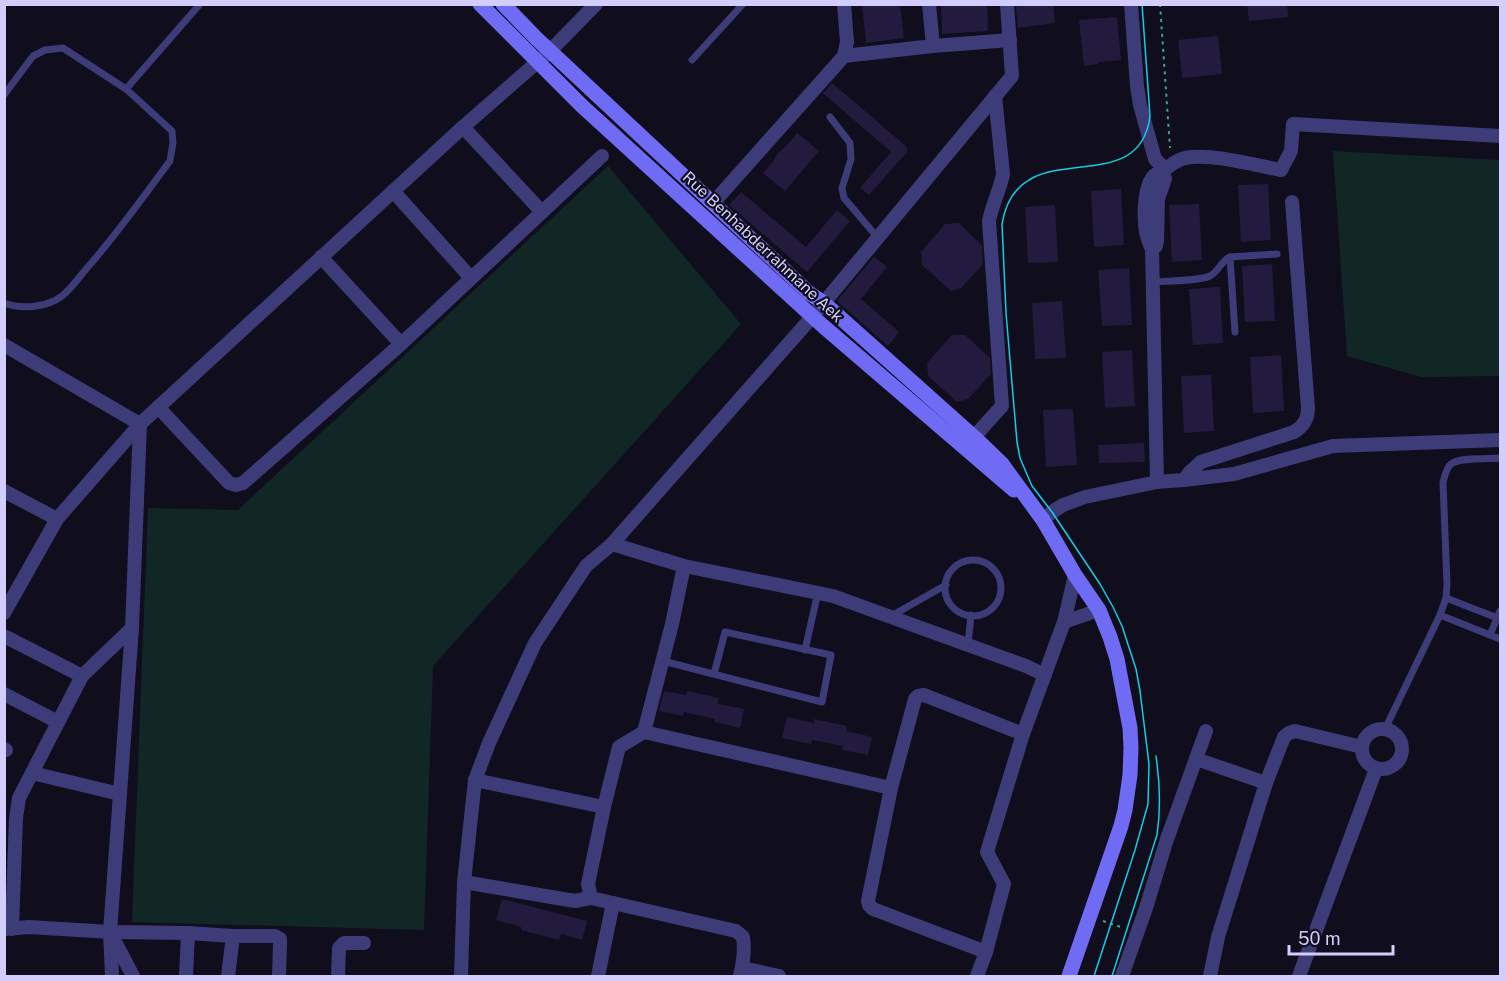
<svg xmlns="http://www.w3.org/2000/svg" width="1505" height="981" font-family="'Public Sans',sans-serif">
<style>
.green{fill:#112726}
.building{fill:#221b3d}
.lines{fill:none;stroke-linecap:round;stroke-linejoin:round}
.path{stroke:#35a7a1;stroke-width:2;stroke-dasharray:3 4.5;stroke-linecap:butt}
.lane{stroke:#3e3b79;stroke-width:7}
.street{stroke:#3e3b79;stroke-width:14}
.secondary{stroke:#6f6bf5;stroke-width:15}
.tram{stroke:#10cfe5;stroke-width:1.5}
.labels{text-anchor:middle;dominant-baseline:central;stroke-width:4.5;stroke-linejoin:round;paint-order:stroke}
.street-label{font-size:16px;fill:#d2cdfc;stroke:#100d1d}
</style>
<rect width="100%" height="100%" fill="#100d1d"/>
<g class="green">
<polygon points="1333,151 1500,160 1500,376 1421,377 1347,356"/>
<polygon points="608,166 741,324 433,666 424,930 132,922 148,508 238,510"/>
</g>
<g class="building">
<polygon points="862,4 900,4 904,38 866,43"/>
<polygon points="941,4 987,4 988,31 942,34"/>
<polygon points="1016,4 1053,4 1055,23 1018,28"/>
<polygon points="1247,4 1287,4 1288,17 1249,21"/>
<polygon points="1117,17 1121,60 1098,62 1098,64 1084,66 1079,20"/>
<polygon points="1218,36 1222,74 1182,78 1178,40"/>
<polygon points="832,83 907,147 907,152 869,195 860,188 891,152 823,93"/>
<polygon points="797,133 819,151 785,191 763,173 773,162 778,153 787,145"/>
<polygon points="1268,184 1271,240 1241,242 1238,185"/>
<polygon points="1121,189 1124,245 1094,247 1091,191"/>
<polygon points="741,192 806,247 837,210 850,221 807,272 729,205"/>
<polygon points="1199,204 1202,260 1172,262 1169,205"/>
<polygon points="1055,205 1058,262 1028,263 1025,207"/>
<polygon points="959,223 982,246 983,264 961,288 951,291 922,265 921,252 945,224"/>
<polygon points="874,257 887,267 861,299 899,332 888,346 837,301"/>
<polygon points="1272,264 1275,321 1245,322 1242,266"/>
<polygon points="1129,268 1132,325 1102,326 1098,270"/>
<polygon points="1220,287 1223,343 1193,345 1189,289"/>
<polygon points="1062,301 1066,358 1035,359 1032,303"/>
<polygon points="952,335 965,335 990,358 991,374 968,399 957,402 928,376 927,363"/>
<polygon points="1132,350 1135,406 1105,408 1102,352"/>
<polygon points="1281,355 1284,411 1253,413 1250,357"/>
<polygon points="1211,375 1214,431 1184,433 1181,376"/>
<polygon points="1073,409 1077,465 1046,467 1043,410"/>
<polygon points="1144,443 1145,462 1099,463 1098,445"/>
<polygon points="664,691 686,695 687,691 719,698 718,704 744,709 740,728 715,722 715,719 684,712 683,716 659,711"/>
<polygon points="787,717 814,723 814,719 847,726 846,731 872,737 868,755 842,750 843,746 812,740 811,744 782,738"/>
<polygon points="502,899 587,921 582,940 561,934 559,940 521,930 521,927 496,920"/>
</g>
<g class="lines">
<g class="path">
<polyline points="1160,4 1170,148"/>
<polyline points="1103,921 1124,928"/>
</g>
<g class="lane">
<polyline points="692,60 743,4"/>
<polyline points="126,89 200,4"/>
<path d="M4 95 33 56 45 50 63 48 126 89 172 131 173 143 170 161C143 197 117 234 87 268 79 277 72 288 62 296 48 307 22 310 4 303"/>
<polyline points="830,117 850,143 851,159 842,188 844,198 878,238"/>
<polyline points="1230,257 1235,332"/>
<path d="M1153 282C1166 281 1200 281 1210 276 1219 271 1221 261 1230 257L1277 254"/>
<circle cx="973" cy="588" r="28"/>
<polyline points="1446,598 1500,619"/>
<polyline points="1440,615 1500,639"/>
<polyline points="891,616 946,585"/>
<polyline points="1490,635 1500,611"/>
<polyline points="968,644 971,615"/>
<polyline points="805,650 818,592"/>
<polyline points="663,661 822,702 831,655 725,632 714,674"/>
<path d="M1385 729 1440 615 1446 598 1447 584 1443 482C1445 476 1446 468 1451 464 1460 457 1489 459 1500 458"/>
</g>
<g class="street">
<polyline points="844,4 847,42 844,56"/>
<polyline points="929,4 933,46"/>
<polyline points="1131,4 1137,86 1140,105 1155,159 1165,169"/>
<polyline points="463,127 542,212"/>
<polyline points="393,191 471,278"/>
<polyline points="713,203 844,56 933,46 1010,40"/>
<polyline points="1152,249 1156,246 1157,241 1158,199 1165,179 1162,173"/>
<polyline points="321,257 401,344"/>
<polyline points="4,345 140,424"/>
<polyline points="158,407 229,483 236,485 243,483 401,344 602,156"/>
<path d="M974 437 1002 406 989 221C992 205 1000 190 1003 174L995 96"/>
<path d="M1184 480 1189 473 1201 462 1294 432C1304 426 1308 419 1308 408L1292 202"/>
<path d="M1157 482 1152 249C1150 245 1148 241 1147 236 1143 223 1142 172 1162 173 1167 167 1177 160 1185 158 1212 153 1253 165 1281 170L1291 151 1293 124 1500 136"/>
<polyline points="4,491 57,519"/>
<polyline points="1043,520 1052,512 1063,505 1085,497 1157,482 1184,480 1234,474 1333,446 1500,440"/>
<polyline points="612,544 684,566 833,596 1026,666 1045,675"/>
<polyline points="4,613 57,519 140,424 463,127 550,51 596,4"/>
<polyline points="1064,622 1099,610"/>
<polyline points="4,636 82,676"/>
<polyline points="4,694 58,722"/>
<circle cx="1382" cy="749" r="20"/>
<polyline points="644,732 672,624 684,566"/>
<polyline points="4,749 6,750"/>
<polyline points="1196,759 1266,783"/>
<polyline points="32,773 120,794"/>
<polyline points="475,780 604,807"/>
<polyline points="891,788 915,699 918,696 924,695 1023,734"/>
<path d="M464 882 575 901 591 898 736 931 743 937C745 950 743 964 740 976"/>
<polyline points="591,898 588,884 604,807 619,747 644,732 891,788 868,901 869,905 873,909 986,952 1004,884 987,852 1023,734 1064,622 1075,575"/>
<polyline points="5,929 29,927 110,932 188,933 233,936 275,936 280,939 280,944 279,976"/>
<polyline points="12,929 16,818 19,798 82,676 132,628"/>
<polyline points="112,936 133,976"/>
<polyline points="742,968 779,976"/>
<polyline points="112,976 110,932 132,628 140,424"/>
<polyline points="186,976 188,933"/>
<polyline points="228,976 233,936"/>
<polyline points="338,976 339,948 344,943 364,943"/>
<polyline points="461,976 464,882 475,780 489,743 535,643 586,566 612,544 812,317 1012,76 1007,4"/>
<polyline points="598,976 613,903"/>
<polyline points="977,976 986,952"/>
<polyline points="1122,976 1146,908 1167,839 1206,731"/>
<polyline points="1210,976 1218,937 1266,783 1284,737 1289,733 1295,731 1362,747"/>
<polyline points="1299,976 1376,769"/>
</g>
<g class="secondary">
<polyline points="480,4 582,106 823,326 1014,490"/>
<polyline points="503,4 537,39 809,293 824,303 974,437 1002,464 1043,520 1075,575 1099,610 1110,637 1117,659 1130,728 1131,748 1130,775 1125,810 1121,826 1069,976"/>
</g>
<g class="tram">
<path d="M1094 976 1135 850 1148 804 1149 764 1140 691 1136 669 1122 626 1113 607 1100 584 1052 512 1032 486 1020 458 1017 442 1006 313 1002 224C1018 128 1139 205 1150 116L1142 4"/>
<path d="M1112 976 1157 835C1161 808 1160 783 1156 756"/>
</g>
</g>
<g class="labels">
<g class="street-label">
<text transform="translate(763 247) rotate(43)">Rue Benhabderrahmane Aek</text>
</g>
</g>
<rect width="1505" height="981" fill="none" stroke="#d2cdfc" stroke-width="12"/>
<path d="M1289 945v9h104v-9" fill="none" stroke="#d2cdfc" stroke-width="3"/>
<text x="1298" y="945" font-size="18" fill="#d2cdfc" stroke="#100d1d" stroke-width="4.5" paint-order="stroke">50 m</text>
</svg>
